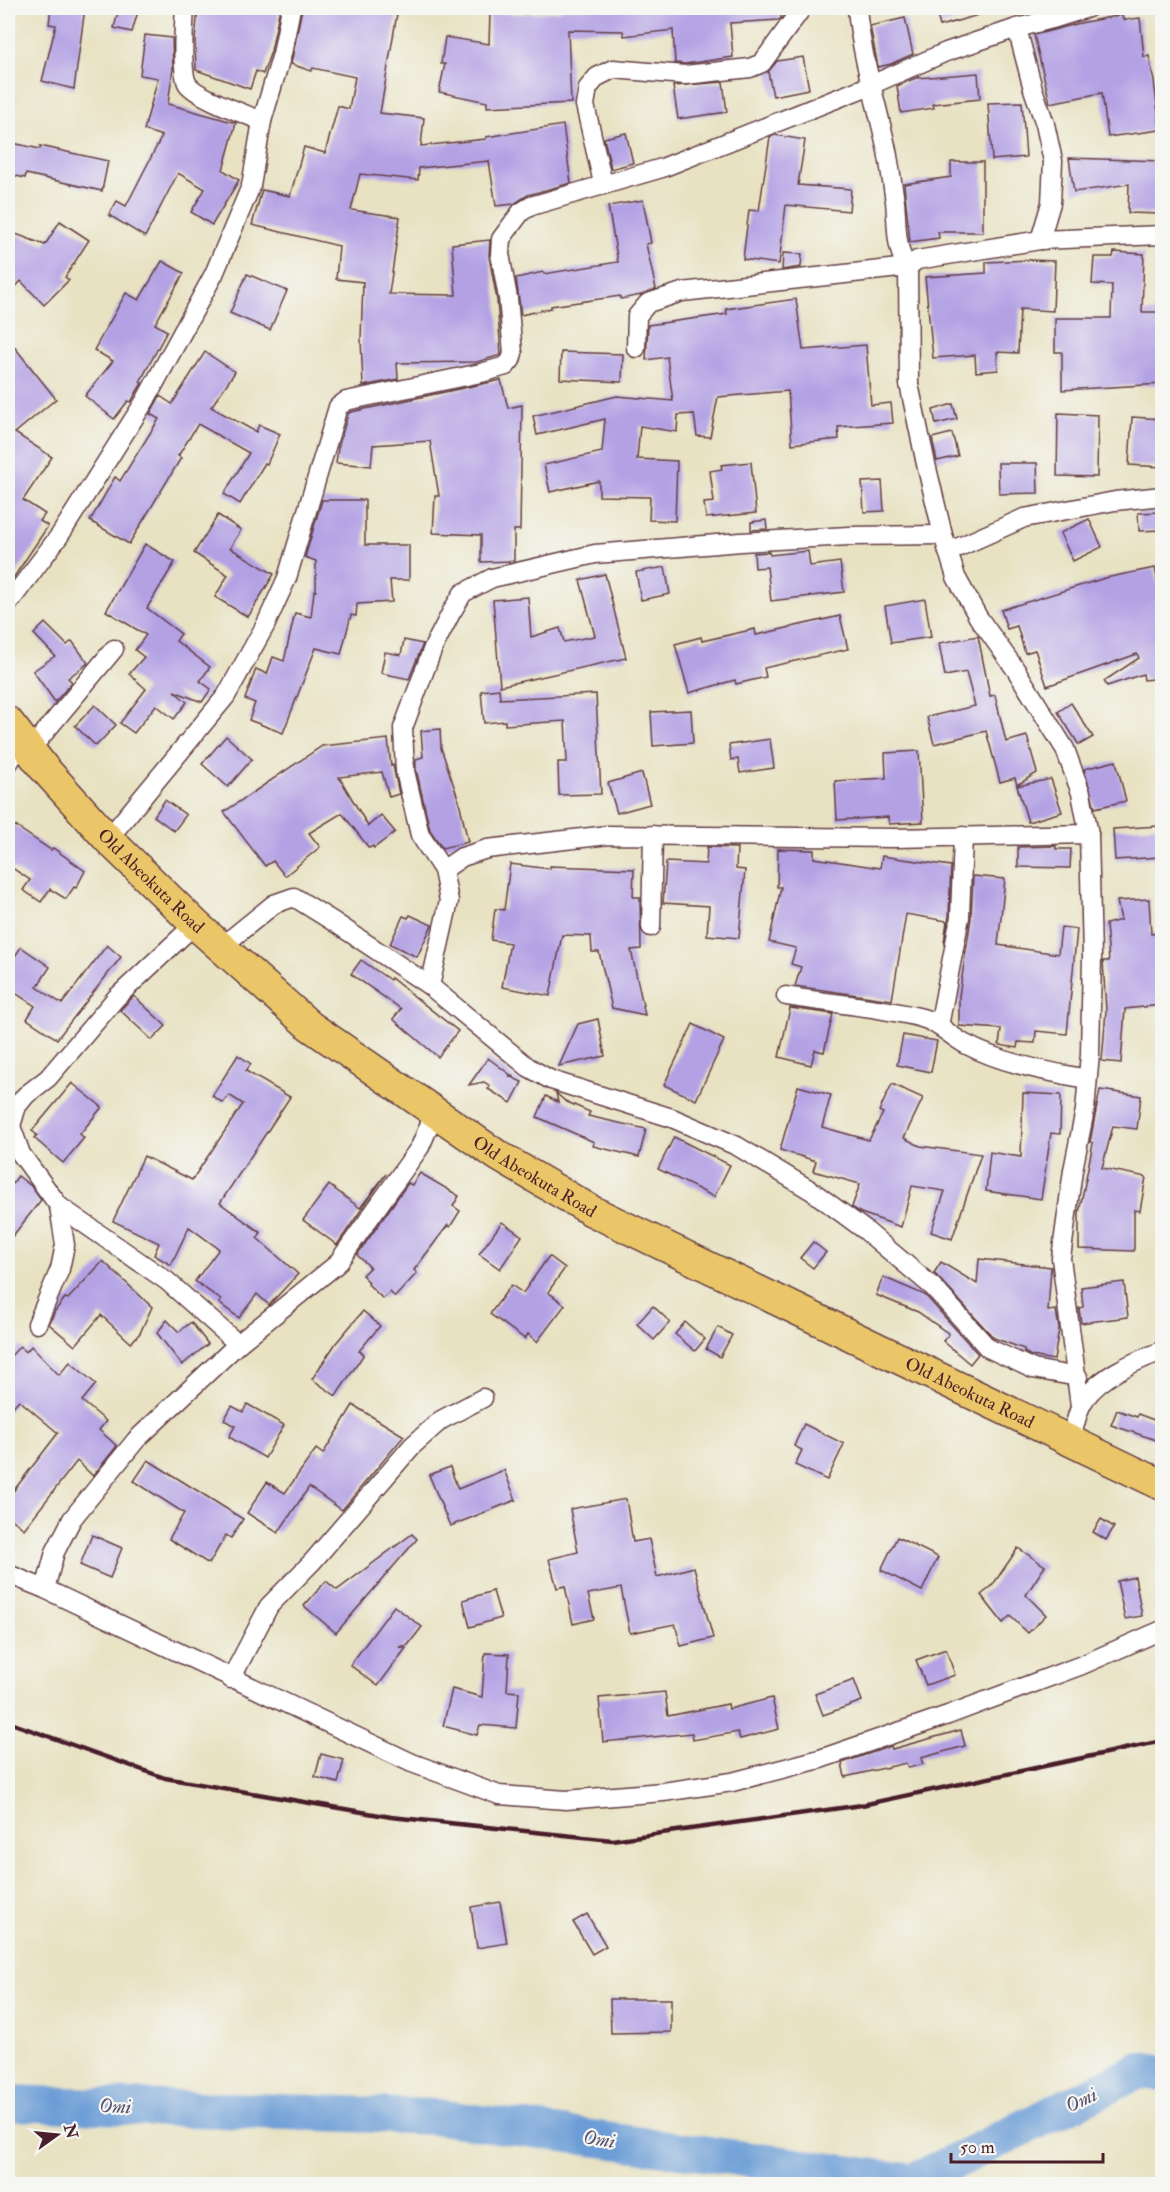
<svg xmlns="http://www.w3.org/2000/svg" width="1170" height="2192" font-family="'IM FELL Double Pica',serif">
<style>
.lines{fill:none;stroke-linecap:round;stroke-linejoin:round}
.river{stroke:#6c9dd6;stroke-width:36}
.building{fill:#b3a1e4}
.minor-casing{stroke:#623c42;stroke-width:21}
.trunk-casing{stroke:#623c42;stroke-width:33}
.minor{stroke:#fff;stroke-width:18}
.trunk{stroke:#ebc669;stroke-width:30}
.rail{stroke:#4a1f2b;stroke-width:4.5}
.labels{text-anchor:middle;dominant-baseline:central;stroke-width:4.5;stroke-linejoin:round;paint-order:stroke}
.street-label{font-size:18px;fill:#4a1f2b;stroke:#f6f6f2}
.water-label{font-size:20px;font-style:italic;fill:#58516f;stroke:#f6f6f2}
</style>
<rect width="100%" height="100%" fill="#f6f6f2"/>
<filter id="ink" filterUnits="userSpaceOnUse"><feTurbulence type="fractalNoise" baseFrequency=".0167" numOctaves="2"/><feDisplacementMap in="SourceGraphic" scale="12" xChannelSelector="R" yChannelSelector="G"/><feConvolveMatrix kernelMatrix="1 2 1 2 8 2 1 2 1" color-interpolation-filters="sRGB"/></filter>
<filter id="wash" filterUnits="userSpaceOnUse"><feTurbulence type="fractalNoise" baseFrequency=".008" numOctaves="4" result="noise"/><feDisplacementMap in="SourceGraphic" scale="24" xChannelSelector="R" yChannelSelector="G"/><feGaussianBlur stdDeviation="1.35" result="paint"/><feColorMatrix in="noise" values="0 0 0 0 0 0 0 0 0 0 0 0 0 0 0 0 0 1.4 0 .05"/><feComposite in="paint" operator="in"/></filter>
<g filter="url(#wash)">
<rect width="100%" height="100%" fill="#e8e2c2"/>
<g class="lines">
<polyline class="river" points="8,2103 438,2117 913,2182 1141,2070 1162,2074"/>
</g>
<g id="blocks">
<g class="building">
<polygon points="51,8 85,8 74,89 42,81 56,25 49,24"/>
<polygon points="119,8 139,8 132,32 114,28"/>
<polygon points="198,8 280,8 271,51 263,74 256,71 250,89 196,70 195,41"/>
<polygon points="302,8 398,8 380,113 424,118 421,146 486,139 486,137 563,125 571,183 528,195 514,204 496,206 489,161 419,168 418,180 360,174 351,210 400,217 389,294 456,295 452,244 490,240 489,256 497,300 501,355 477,362 397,363 398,379 363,386 361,339 363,282 336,279 339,246 252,225 262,190 290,196 304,147 325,153 338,106 349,109 355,77 313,68 311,71 291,64"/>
<polygon points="561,8 706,8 706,10 729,8 780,8 781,18 779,20 730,23 733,57 685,64 675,63 673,30 624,36 623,31 568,30 571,103 487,107 487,102 439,92 445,64 441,64 445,37 489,44 490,13 519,14 561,11"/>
<polygon points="935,8 989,8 989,12 940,26"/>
<polygon points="1122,15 1123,20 1140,18 1144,57 1149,56 1154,81 1160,130 1108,137 1102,93 1050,103 1034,35 1080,23"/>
<polygon points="905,18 913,54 891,64 878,67 870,26"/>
<polygon points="145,35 172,38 173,68 168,104 236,123 223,170 239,180 212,225 191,212 205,189 178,173 145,237 109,215 117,201 126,206 162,136 144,130 158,78 140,75"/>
<polygon points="803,57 809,89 773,96 768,72 777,61"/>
<polygon points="978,73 980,99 933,104 934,108 901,113 897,86 918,77 918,78"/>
<polygon points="723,82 727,112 678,119 673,86"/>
<polygon points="1022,102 1026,157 992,160 988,103"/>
<polygon points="626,133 633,163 611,169 604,138"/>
<polygon points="775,135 805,140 798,185 851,189 849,211 786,205 779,264 743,259 749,210 759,211 770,137"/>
<polygon points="8,142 40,149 40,146 108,161 102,191 26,174 25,178 8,174"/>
<polygon points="1069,158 1162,161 1162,214 1128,213 1129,184 1074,192"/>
<polygon points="951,162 983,162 983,232 938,232 939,238 910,242 904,184 951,177"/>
<polygon points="643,200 651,243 646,244 656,289 641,295 621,299 620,296 551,306 551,308 521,315 516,278 543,272 544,274 618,262 608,206"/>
<polygon points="60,221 89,240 65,277 69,280 44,305 21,281 8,295 8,231 45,245"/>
<polygon points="1114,252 1144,254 1142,312 1162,312 1162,384 1062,390 1062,352 1055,352 1055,318 1111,318 1112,285 1092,284 1094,257 1113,257"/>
<polygon points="783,253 802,254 801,267 782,270"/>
<polygon points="1029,260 1055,261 1053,311 1020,309 1018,353 997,352 998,370 976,372 975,355 933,358 925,277 986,273 986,262"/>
<polygon points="162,261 184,273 155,324 167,331 140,382 142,383 135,395 131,402 128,401 114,419 85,396 113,361 94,350 126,293 139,300"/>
<polygon points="247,274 287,291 270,330 230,313"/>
<polygon points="796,299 803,350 866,345 871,405 891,403 893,423 838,427 839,439 792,444 788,391 718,397 710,437 697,436 694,414 678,415 677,432 640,426 637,459 677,461 675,521 649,520 650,497 599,496 599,481 550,492 544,465 602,452 605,419 537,435 533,416 617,396 673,401 667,357 646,360 648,325 727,314 726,309"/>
<polygon points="8,339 56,399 15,433 52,457 23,500 45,514 40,521 48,526 8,586"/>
<polygon points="205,352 235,372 211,407 256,432 259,425 280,434 267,464 265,463 240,504 224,494 249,453 198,424 178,456 181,458 129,544 90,521 115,477 120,481 159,419 150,414 160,396 172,404"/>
<polygon points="561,352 623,354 622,382 560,379"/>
<polygon points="501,380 508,408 522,405 520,530 514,530 514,561 481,562 481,535 433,533 435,496 439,496 430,441 373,445 371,466 336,463 338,448 348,414 351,412"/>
<polygon points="953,404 957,419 936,424 933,410"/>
<polygon points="1058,413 1098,415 1097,477 1057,476"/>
<polygon points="1132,417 1162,419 1162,467 1129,465"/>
<polygon points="952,433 958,456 937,461 932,438"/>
<polygon points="751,462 756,513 706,518 704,503 714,502 710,471 722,469 721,465"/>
<polygon points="998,463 1037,463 1038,493 999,494"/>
<polygon points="882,481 884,511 864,512 862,482"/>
<polygon points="322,500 365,500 365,545 409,545 409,580 390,580 392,602 357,604 356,616 351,615 341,654 316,648 283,733 249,720 255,703 245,699 256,669 267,674 273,657 284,661 295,613 311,617 314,591 316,591 316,561 305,557"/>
<polygon points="1162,512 1162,530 1139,531 1138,513"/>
<polygon points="218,515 241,530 230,548 274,574 248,617 215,597 228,575 194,553"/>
<polygon points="1089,519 1102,547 1073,561 1060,533"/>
<polygon points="766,520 767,529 751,530 751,522"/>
<polygon points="145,544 175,562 147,608 181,634 176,641 210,667 200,681 211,689 202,702 174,691 187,702 174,719 156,705 134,733 120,723 146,689 129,674 144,657 135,650 146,635 106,611"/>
<polygon points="808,551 810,566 840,562 844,592 771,601 767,567 755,568 754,553 769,552 770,555"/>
<polygon points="665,567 670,594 641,600 636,572"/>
<polygon points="1155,568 1162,602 1162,678 1144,680 1143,674 1107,686 1104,681 1139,658 1137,654 1047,686 1035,650 1025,653 1017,626 1007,629 1001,610 1105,578"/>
<polygon points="605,574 626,658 500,686 493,600 528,597 531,637 560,628 564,642 595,636 580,580"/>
<polygon points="925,599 931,637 891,643 885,606"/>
<polygon points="840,616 848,649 764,668 766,677 736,684 735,680 689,693 675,644 701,637 702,641 755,629 756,635"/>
<polygon points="45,623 67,645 72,641 88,663 68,678 72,682 55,702 33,671 55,656 34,634"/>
<polygon points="978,636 990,696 995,695 1006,742 1027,736 1037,773 1017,785 1015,778 1000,782 986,731 934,744 927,717 975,706 966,672 945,676 939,643"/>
<polygon points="404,640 423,644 409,679 381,673 385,652 401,655"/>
<polygon points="499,689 500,699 596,694 601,794 559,795 558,762 567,762 565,721 505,725 505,721 484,723 481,691"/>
<polygon points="1071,703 1093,737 1079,745 1058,712"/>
<polygon points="95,705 116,725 96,746 75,726"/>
<polygon points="691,710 693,743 653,746 651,712"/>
<polygon points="440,729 441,748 459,801 468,842 442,848 430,830 416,769 416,759 423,757 421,731"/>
<polygon points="226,736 252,759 228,787 202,764"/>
<polygon points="388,739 391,766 393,765 399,794 389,797 382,772 339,777 368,826 381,815 395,832 374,848 373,846 369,848 342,813 309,833 320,847 285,876 273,861 265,866 224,812 322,746"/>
<polygon points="770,739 774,768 740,773 738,759 731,760 729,745"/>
<polygon points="919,751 923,822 889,824 888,817 837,820 835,781 886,778 885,753"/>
<polygon points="1116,761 1126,801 1095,808 1084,769"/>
<polygon points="642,773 650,804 617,813 608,783"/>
<polygon points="1051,779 1062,812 1028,822 1017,786"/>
<polygon points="165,800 186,815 174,831 154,816"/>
<polygon points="8,821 51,850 53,848 85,871 76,888 74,887 66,899 50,889 41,902 23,890 30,880 8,865"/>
<polygon points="1158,826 1161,857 1115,860 1113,829"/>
<polygon points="1056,846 1056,849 1071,849 1070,868 1018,867 1018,847"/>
<polygon points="707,847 737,848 736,869 745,870 739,938 707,935 709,906 663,903 666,862 706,864"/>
<polygon points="778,849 814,850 814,858 880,868 882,856 951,866 949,916 944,942 947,921 906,914 892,1000 795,986 801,967 791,964 796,948 769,942 781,887 777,887"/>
<polygon points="510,864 550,869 550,866 634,869 633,897 640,897 641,949 631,950 645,1015 612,1008 599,952 592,952 591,936 562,935 550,996 502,987 510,943 491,940 495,909 504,910"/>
<polygon points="973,876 1005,879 998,945 1058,954 1061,927 1077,929 1067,1034 1036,1031 1035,1043 1018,1042 1017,1048 999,1045 1001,1029 959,1026 959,996 971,918"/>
<polygon points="1149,899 1151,934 1162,933 1162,1005 1125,1009 1121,1063 1102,1061 1106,1011 1103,961 1109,961 1106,924 1121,920 1117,901"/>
<polygon points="410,915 432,925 417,957 390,944 403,916 408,918"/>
<polygon points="107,945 121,957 57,1039 27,1019 35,1006 8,988 8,967 21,947 50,967 37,987 62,1004"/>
<polygon points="361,960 390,980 391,978 458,1031 438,1057 393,1019 401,1009 351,974"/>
<polygon points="134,996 166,1026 152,1040 120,1010"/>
<polygon points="790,1008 833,1014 824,1052 815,1050 811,1065 779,1057"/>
<polygon points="598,1019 605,1056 559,1066 578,1024"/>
<polygon points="693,1024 724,1040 696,1100 664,1085"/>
<polygon points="903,1035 937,1041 931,1072 897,1065"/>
<polygon points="238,1055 251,1064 246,1071 290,1097 220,1203 261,1233 257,1238 298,1274 269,1305 257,1294 239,1318 219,1303 221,1300 195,1281 219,1249 189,1227 171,1265 154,1255 159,1243 113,1221 144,1156 192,1180 243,1104 229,1095 223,1103 212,1096"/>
<polygon points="488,1058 512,1076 509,1076 522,1082 511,1103 488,1089 490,1086 484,1082 469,1085"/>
<polygon points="72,1083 102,1107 80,1134 84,1138 63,1163 34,1138 37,1135 32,1131"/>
<polygon points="892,1084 923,1098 904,1138 920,1146 981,1154 952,1239 931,1232 945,1191 912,1186 901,1227 861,1213 852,1207 860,1184 813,1171 816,1161 780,1150 798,1086 831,1095 822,1127 869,1140 883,1113 879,1111"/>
<polygon points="1100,1090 1141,1096 1137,1129 1113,1126 1102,1168 1146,1177 1140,1211 1134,1210 1134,1251 1079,1249 1079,1213 1093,1143 1090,1142"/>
<polygon points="556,1093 565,1101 590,1112 588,1116 646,1129 639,1157 593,1146 594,1142 537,1117 546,1096 558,1102"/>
<polygon points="1023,1093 1061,1095 1060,1134 1051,1133 1041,1199 986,1191 990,1152 1021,1157"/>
<polygon points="674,1137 730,1165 714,1197 658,1169"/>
<polygon points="420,1173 459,1196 453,1206 460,1211 450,1227 448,1225 414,1270 417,1273 395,1297 390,1292 383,1299 368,1284 369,1282 362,1275 370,1267 357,1255 408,1183 412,1185"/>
<polygon points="386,1174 337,1245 303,1220 329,1185 360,1208"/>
<polygon points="18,1176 31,1186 41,1200 8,1242 8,1189"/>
<polygon points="502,1222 522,1236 500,1269 479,1254"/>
<polygon points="813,1242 826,1252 813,1268 800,1258"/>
<polygon points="549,1256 565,1268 548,1292 565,1305 537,1342 528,1334 525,1339 490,1314 511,1285 523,1293"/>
<polygon points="979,1259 1051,1267 1048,1311 1056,1310 1059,1329 1054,1360 1031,1356 1024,1352 1024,1349 994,1338 934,1273 941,1262 977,1284"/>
<polygon points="103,1261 152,1307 140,1333 131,1343 101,1315 75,1346 49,1324 55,1311 65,1298 68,1299"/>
<polygon points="883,1277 925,1295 978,1354 970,1364 943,1341 949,1334 918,1312 876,1295"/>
<polygon points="1124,1282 1128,1317 1081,1323 1079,1308 1083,1307 1081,1287"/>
<polygon points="653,1306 670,1322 654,1340 637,1324"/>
<polygon points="363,1311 380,1326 359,1351 364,1354 336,1396 312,1379 336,1343"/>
<polygon points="167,1320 179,1332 191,1322 208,1344 182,1365 157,1333"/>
<polygon points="685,1322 705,1339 695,1351 675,1334"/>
<polygon points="718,1327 732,1335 720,1357 706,1349"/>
<polygon points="20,1346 26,1352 31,1346 59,1375 70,1362 96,1384 82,1401 106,1421 99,1430 117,1446 93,1476 77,1461 24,1529 8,1516 8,1498 58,1433 19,1400 8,1412 8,1359"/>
<polygon points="247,1404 284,1425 265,1458 229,1437 235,1426 224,1420 232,1406 243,1412"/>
<polygon points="353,1405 404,1436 342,1510 309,1487 278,1533 247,1513 267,1482 285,1493 316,1449 323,1454"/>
<polygon points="1117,1410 1137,1417 1138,1414 1162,1423 1162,1442 1111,1425"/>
<polygon points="804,1424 844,1444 827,1480 795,1465 802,1450 794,1446"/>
<polygon points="148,1460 243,1519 231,1538 226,1535 209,1564 169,1539 184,1513 134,1481"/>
<polygon points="450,1467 458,1489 504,1470 516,1500 450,1526 429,1475"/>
<polygon points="626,1499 633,1542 649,1539 657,1577 694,1567 713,1638 681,1646 675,1624 630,1633 621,1588 588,1594 594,1619 573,1624 565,1586 557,1588 549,1559 578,1552 570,1509"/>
<polygon points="1101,1519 1114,1527 1106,1540 1093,1532"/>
<polygon points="412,1534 417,1539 336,1633 304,1606 326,1581 337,1590"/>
<polygon points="92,1535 122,1548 110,1578 80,1565"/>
<polygon points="897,1537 938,1557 922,1591 881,1570"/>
<polygon points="1018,1548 1045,1566 1026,1595 1046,1615 1028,1633 1010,1616 1003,1623 981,1595 992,1586"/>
<polygon points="1135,1577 1142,1616 1125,1619 1117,1581"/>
<polygon points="493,1591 501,1618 470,1627 463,1600"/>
<polygon points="394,1606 422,1627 408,1645 399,1647 406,1648 378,1686 350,1665"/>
<polygon points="946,1649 955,1675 926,1685 916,1660"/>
<polygon points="485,1653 509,1654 507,1691 519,1692 516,1728 480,1725 477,1735 443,1726 452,1689 482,1697"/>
<polygon points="854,1680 862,1701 823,1715 815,1694"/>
<polygon points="665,1692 668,1716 728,1704 729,1709 772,1698 779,1729 740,1739 738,1732 693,1740 692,1733 603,1742 599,1698"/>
<polygon points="961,1730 965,1746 921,1758 923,1764 908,1768 906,1763 845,1777 842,1763 891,1746 892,1749"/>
<polygon points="321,1754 344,1760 338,1783 315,1777"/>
<polygon points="500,1902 507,1943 477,1948 471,1907"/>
<polygon points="587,1914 606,1946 592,1954 573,1922"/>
<polygon points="610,1999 671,1999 671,2032 611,2033"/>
</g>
</g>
</g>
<g filter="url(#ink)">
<use href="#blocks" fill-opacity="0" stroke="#623c42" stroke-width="1.5"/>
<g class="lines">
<g class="minor-casing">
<g id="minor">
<path d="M185 8C184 23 181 70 187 83 194 96 247 115 262 121"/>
<path d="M857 8C861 55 876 100 886 146 890 164 892 183 895 201 897 220 895 252 908 267L909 384 926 464 943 535 956 577 978 617 1016 670 1065 749 1081 793 1089 834 1092 957 1090 1054 1085 1110 1073 1170 1061 1258 1080 1406"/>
<polyline points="1017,28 1033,89 1045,124 1053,161 1051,203 1040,240"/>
<polyline points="603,183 585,105 588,88 597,77 613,69 685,75 750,68 762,63 802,8"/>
<polyline points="636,348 637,316 648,303 682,292 908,267 917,260 1040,240 1162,235"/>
<polyline points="948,552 1024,518 1115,501 1162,496"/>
<polyline points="8,604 60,535 145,401 214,274 251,186 262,121 282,54 291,8"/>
<polyline points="30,750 114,649"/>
<polyline points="8,764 22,741"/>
<polyline points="108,839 226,696 265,626 287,578 338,407 346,401 481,373 506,366 511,360 513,353 508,298 500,254 501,239 521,212 531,206 662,168 871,85 946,52 1017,28 1056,18 1088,8"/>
<polyline points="443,870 420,835 405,771 403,728 433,648 451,613 463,593 492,578 595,554 741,542 849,536 943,535"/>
<polyline points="651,927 653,835"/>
<polyline points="221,947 274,904 294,897 334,922 430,986 528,1067 551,1080 672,1118 737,1146 812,1191 865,1230 933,1287 988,1348 1033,1369 1078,1377"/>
<polyline points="430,986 449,901 443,870 462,857 487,849 608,835 895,838 1089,834"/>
<path d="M786 996C831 1004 878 1006 922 1018 938 1022 950 1036 965 1044 1003 1064 1046 1071 1087 1079"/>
<polyline points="939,1026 960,917 963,836"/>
<polyline points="59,1206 167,1281 238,1344"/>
<polyline points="37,1324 60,1269 65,1245 59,1206 21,1154 11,1126 17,1106 26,1095 48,1078 116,998 195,924"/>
<path d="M1071 1439C1074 1429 1076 1418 1080 1408 1092 1379 1135 1361 1162 1351"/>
<polyline points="8,1574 45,1589 412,1763 499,1795 566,1800 663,1792 732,1782 820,1759 948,1715 1082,1665 1162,1630"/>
<polyline points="45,1589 55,1552 72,1519 136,1440 238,1344 337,1264 420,1147 435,1112"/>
<polyline points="231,1679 269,1606 313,1561 412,1446 441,1420 483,1398"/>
</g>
</g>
<g class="trunk-casing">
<g id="trunk">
<path id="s1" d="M8 722 43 767 108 839 195 924 310 1026 497 1155 592 1211 1162 1485"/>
</g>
</g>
<use href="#minor" class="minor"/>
<use href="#trunk" class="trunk"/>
<polyline class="rail" points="8,1722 165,1778 391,1817 612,1840 862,1805 1162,1741"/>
</g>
</g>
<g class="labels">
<g class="street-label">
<text stroke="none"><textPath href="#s1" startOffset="214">Old Abeokuta Road</textPath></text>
<text stroke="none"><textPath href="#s1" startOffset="700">Old Abeokuta Road</textPath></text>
<text stroke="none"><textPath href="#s1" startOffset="1186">Old Abeokuta Road</textPath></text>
</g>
<g class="water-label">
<text transform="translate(1081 2100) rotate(-26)">Omi</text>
<text transform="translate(115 2106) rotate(2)">Omi</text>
<text transform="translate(599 2139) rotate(8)">Omi</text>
</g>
</g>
<rect width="1170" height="2192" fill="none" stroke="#f6f6f2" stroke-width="30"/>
<g transform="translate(57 2135) rotate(75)" stroke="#f6f6f2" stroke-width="4.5" paint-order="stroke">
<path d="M0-4.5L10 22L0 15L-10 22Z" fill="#4a1f2b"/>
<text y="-9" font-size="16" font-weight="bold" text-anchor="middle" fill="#4a1f2b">N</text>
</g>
<path d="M951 2153v9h152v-9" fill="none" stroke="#4a1f2b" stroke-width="3"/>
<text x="960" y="2153" font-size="18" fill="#4a1f2b" stroke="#f6f6f2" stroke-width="4.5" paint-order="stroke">50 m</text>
</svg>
